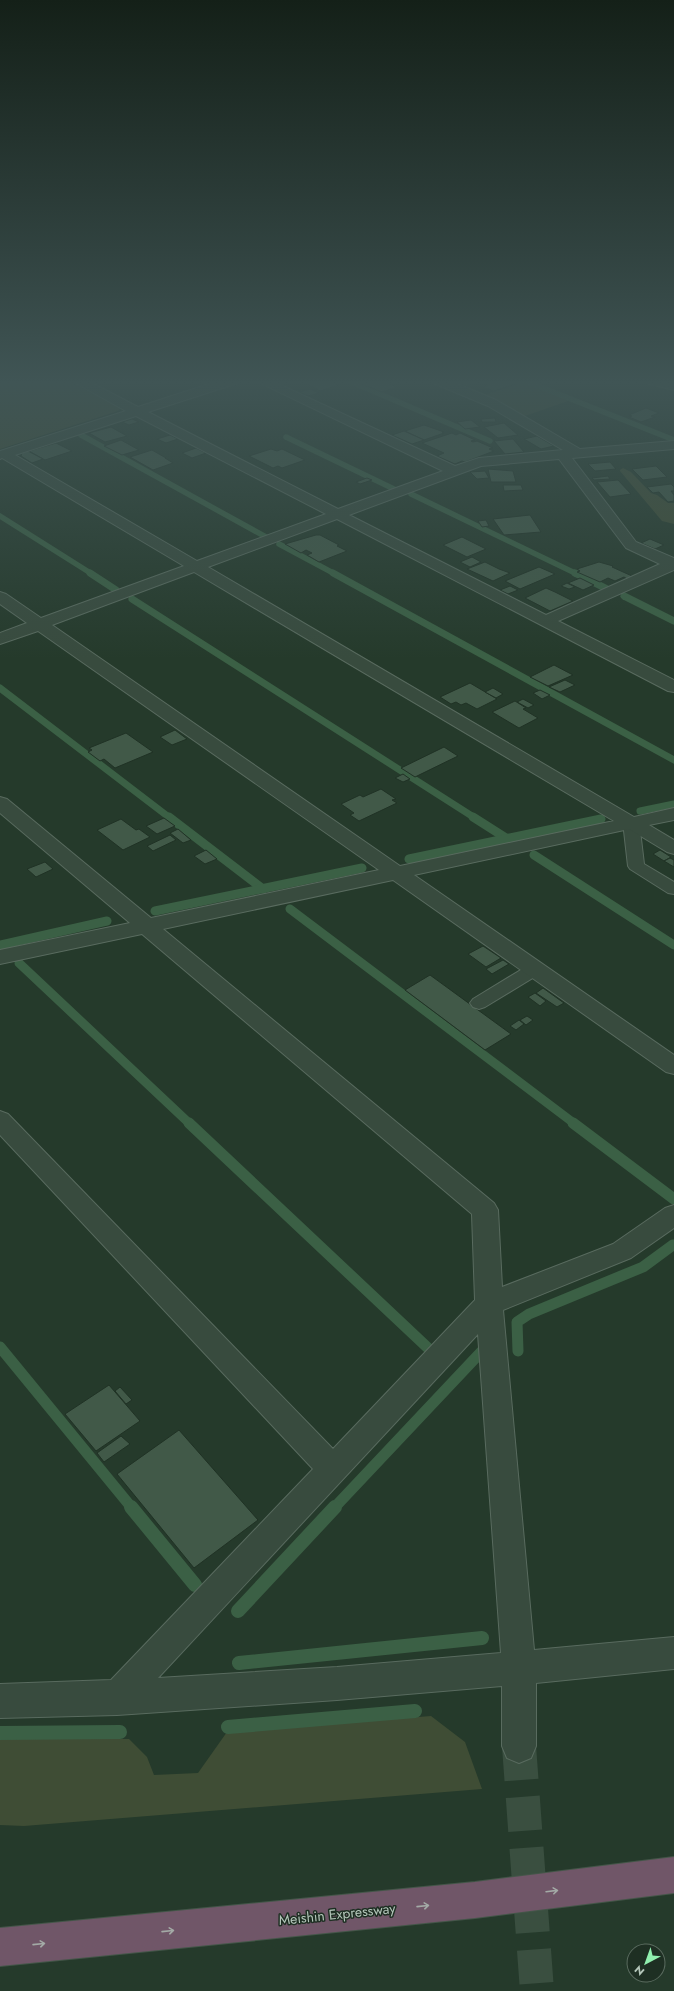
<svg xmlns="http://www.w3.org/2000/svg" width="674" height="1991" font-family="Jost,sans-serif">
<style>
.green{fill:#3f4d35}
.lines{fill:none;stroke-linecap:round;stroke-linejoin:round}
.stream-far4{stroke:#3b6045;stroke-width:5.5}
.stream-far3{stroke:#3b6045;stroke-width:7}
.stream-far2{stroke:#3b6045;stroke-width:9}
.stream-far1{stroke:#3b6045;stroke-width:11}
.stream{stroke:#3b6045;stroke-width:14}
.building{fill:#415948;stroke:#203225}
.minor-tunnel{stroke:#3a4f40;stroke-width:34;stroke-dasharray:34 17;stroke-linecap:butt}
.service-casing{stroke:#596b5f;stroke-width:2}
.minor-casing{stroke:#596b5f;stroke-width:2}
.motorway-casing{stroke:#445649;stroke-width:2}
.service{fill:#384b3e;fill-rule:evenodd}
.minor{fill:#384b3e;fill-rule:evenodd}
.motorway{fill:#705668;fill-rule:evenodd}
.oneway{stroke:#a3aaa6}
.labels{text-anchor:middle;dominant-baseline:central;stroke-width:3;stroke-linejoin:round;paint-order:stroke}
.near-street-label{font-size:14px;fill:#b4c6ba;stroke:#1e2f23}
</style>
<rect width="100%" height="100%" fill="#253a2b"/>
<g class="green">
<polygon points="0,380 66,380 121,408 118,411 0,449"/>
<polygon points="524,382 571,400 522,417 500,402 484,395"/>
<polygon points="623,468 631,472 651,493 657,495 668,503 674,503 674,524 662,521 620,471 620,470"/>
<polygon points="431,1716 465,1742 482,1789 24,1826 0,1825 0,1739 129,1739 147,1757 154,1775 198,1773 227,1732"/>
</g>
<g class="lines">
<g class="stream-far4">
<polyline points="347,380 490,441"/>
<polyline points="523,380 674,440"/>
<polyline points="81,435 266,537"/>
<polyline points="286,437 396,490"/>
<polyline points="411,494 577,574"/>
<polyline points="0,516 92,574"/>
<polyline points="279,544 335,574"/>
</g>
<g class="stream-far3">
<polyline points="90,573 116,590"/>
<polyline points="333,573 674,760"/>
<polyline points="575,573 607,589"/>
<polyline points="624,596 674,621"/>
<polyline points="132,599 475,818"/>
<polyline points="0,688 170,818"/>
<polyline points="640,811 674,804"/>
</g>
<g class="stream-far2">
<polyline points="169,817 263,889"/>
<polyline points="473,817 506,838"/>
<polyline points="534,855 674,945"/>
<polyline points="409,859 601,819"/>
<polyline points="290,909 575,1124"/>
<polyline points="155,911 362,868"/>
<polyline points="0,945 107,921"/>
<polyline points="19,963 190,1124"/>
</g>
<g class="stream-far1">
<polyline points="189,1123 429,1349"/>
<polyline points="573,1123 674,1199"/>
<polyline points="0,1347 132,1508"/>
<polyline points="518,1351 517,1322 529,1314 643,1267 673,1245"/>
<polyline points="334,1508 482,1351"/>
</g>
<g class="stream">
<polyline points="131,1507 195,1585"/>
<polyline points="238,1611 335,1507"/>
<polyline points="239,1663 482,1638"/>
<polyline points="228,1727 415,1711"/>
<polyline points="0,1733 120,1732"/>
</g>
</g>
<g class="building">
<polygon points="285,380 306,380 293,384"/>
<polygon points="315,380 328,380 339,385 320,391 306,383"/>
<polygon points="372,380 387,380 391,382 388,383 397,387 382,392 361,384"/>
<polygon points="467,380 482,380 466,386 459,383"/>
<polygon points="491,380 516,380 521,382 494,391 483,387 488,385 483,383"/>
<polygon points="310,389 319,393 308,396 299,392"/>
<polygon points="646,408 659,413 651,416 655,417 641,422 629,417 632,416 629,415"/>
<polygon points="495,418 496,422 482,422 481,419"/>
<polygon points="132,419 139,422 129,425 122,422"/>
<polygon points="471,420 480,427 465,429 457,422"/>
<polygon points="504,423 518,435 498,438 484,427"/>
<polygon points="424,425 444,432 442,432 444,433 424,440 405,431"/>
<polygon points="111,427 127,436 105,442 89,433"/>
<polygon points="404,431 424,440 412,444 392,435"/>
<polygon points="452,433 456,435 460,433 475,440 471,441 473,442 477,441 493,448 489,449 494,451 465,462 462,461 455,464 437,456 444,453 422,443"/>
<polygon points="170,435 178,439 166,443 157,439"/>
<polygon points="537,436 554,446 541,449 524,439"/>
<polygon points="513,439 524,452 505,454 494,441"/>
<polygon points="121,440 139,450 122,455 104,446"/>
<polygon points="56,443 72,451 45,460 29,451"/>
<polygon points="196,448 206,453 192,458 182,453"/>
<polygon points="271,449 277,451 282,449 305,460 282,468 278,466 273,468 249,456"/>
<polygon points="152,450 166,458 165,458 173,463 153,470 130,457"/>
<polygon points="28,451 43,459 32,463 21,456 22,453"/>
<polygon points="610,462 616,469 595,471 588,464"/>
<polygon points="656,466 667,477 643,480 632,469"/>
<polygon points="488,469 513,471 516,482 491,482"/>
<polygon points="485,471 489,478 477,479 470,472"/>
<polygon points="608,476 610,479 594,480 592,478"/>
<polygon points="367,478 372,480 360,484 356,482"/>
<polygon points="618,480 631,494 610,497 597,482"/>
<polygon points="671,484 674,487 674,491 671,491 674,495 674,501 668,502 659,492 653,493 647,487"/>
<polygon points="503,485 521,485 523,490 504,491"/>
<polygon points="530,515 541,532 504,535 493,519"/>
<polygon points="486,520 489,526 482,527 478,521"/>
<polygon points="316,535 320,535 339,545 337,546 347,551 319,562 307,555 312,553 306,550 301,553 285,544"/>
<polygon points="462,537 486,549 467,557 443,545"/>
<polygon points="650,539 664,545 655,549 641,543"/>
<polygon points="472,557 481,562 470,567 460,562"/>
<polygon points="485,562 499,569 510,573 493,581 467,569"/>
<polygon points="599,562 613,566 612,567 632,576 627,579 624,577 615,581 608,578 600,582 577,572 580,571 577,569"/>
<polygon points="539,567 555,574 520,589 505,581"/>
<polygon points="580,578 594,585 583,590 568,583"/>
<polygon points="567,583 575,587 569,589 561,586"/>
<polygon points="510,586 518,590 508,594 500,590"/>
<polygon points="546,588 555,592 573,601 550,611 525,598"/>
<polygon points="554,665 573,675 548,686 530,677"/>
<polygon points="565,680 575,685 560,692 549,687"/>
<polygon points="470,683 497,699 477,709 466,703 461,705 456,702 451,704 440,697"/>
<polygon points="493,688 503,694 496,698 485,692"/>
<polygon points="540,690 550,695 542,699 533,693"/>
<polygon points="523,699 534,705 528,708 517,702"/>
<polygon points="515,701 526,708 523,709 538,718 519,728 492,712"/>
<polygon points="175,730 187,739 172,745 160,737"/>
<polygon points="126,733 153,752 115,768 104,759 100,761 88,752 92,750 89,748"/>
<polygon points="444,747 458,756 415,777 401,768"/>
<polygon points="403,774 410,779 403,782 395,778"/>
<polygon points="381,789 396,799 392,800 397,803 359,821 350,815 354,813 341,804 360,795 363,797"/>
<polygon points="164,818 175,826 157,834 146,826"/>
<polygon points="121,819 136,830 139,829 150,837 123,850 97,830"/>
<polygon points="178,829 191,840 183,843 170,833"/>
<polygon points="170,835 176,840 153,851 147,846"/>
<polygon points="206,850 217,859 205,864 194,856"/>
<polygon points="660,850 671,857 664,861 653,854"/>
<polygon points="670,858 674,860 674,867 664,861"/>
<polygon points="45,862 53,869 36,877 27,869"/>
<polygon points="483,946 501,958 486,967 468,954"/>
<polygon points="503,960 509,964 492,974 486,969"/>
<polygon points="430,975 511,1034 485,1050 405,990"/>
<polygon points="543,988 564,1003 557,1007 536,993"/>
<polygon points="535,993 546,1001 540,1006 528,997"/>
<polygon points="527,1016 533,1020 526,1025 520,1020"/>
<polygon points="519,1020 524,1024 516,1030 510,1026"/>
<polygon points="109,1385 140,1421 96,1451 65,1414"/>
<polygon points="120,1387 132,1400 126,1404 115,1391"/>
<polygon points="179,1430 258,1520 194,1568 117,1474"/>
<polygon points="121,1436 130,1444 104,1462 97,1453"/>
</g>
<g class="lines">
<polyline class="minor-tunnel" points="519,1746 537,1991"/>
<g class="service-casing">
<g id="service">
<polygon points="631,817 637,819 639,822 644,864 674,882 674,894 668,893 630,869 628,866 623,822 625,819"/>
<polygon points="535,963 541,965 544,969 541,973 485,1007 479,1009 473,1007 470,1003 473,999 529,965"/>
</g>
</g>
<g class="minor-casing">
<g id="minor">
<path d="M70 380H86L138 407 221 380H240L238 383 148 412 338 509 443 471 254 380H270L455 466 479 458 563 450 488 406 433 383 431 380H448L496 400 580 449 674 441V449L572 458 636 542 674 558V570L558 621 674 680V692L668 691 337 519 208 567 634 817 674 808V820L649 825 674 840V854L667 852 629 829 414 875 674 1055V1074L666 1072 393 880 163 929 494 1203 498 1210 502 1287 613 1244 665 1208 674 1205V1228L631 1258 503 1310 534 1650 674 1637V1669L536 1683V1746L531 1758 519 1763 507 1758 502 1746V1686L337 1700 117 1715 0 1718V1684L111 1680 313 1469 0 1135V1111L8 1114 333 1449 475 1300 472 1214 142 934 0 964V950L130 923 0 813V797L7 799 151 918 379 870 38 631 0 644V633L27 623 0 604V592L6 594 41 618 184 566 2 458 0 459V451L126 411ZM136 416 326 514 197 561 15 455ZM559 459 626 548 660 564 546 615 349 515 481 466ZM194 572 614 821 400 866 52 625ZM478 1334 501 1653 337 1667 158 1678Z"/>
<polygon points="644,380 666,380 674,382 674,390 646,383"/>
</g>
</g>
<g class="motorway-casing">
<polygon id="motorway" points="674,1857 674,1893 475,1918 0,1966 0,1928 475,1882"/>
</g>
<use href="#service" class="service"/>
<use href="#minor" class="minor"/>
<use href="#motorway" class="motorway"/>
</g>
<defs><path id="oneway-shaft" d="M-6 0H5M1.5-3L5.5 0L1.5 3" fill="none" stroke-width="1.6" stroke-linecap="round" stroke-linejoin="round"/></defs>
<g class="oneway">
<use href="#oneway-shaft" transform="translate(552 1891) rotate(-7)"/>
<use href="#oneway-shaft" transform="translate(423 1906) rotate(-6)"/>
<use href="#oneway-shaft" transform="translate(168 1931) rotate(-6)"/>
<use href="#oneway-shaft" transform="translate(39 1944) rotate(-6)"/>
</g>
<linearGradient id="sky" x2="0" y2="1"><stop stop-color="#142018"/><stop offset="0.58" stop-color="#405555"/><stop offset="1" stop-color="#405555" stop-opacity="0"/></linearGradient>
<rect width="674" height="659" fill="url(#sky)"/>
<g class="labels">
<g class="near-street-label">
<text transform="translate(337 1914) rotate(-6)">Meishin Expressway</text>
</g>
</g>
<g transform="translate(646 1963) rotate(221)"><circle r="19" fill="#1e2f23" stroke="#5a6b5f"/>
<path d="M0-3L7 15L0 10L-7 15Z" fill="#90efae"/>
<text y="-6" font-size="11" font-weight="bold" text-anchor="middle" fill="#b4c6ba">N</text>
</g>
</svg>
